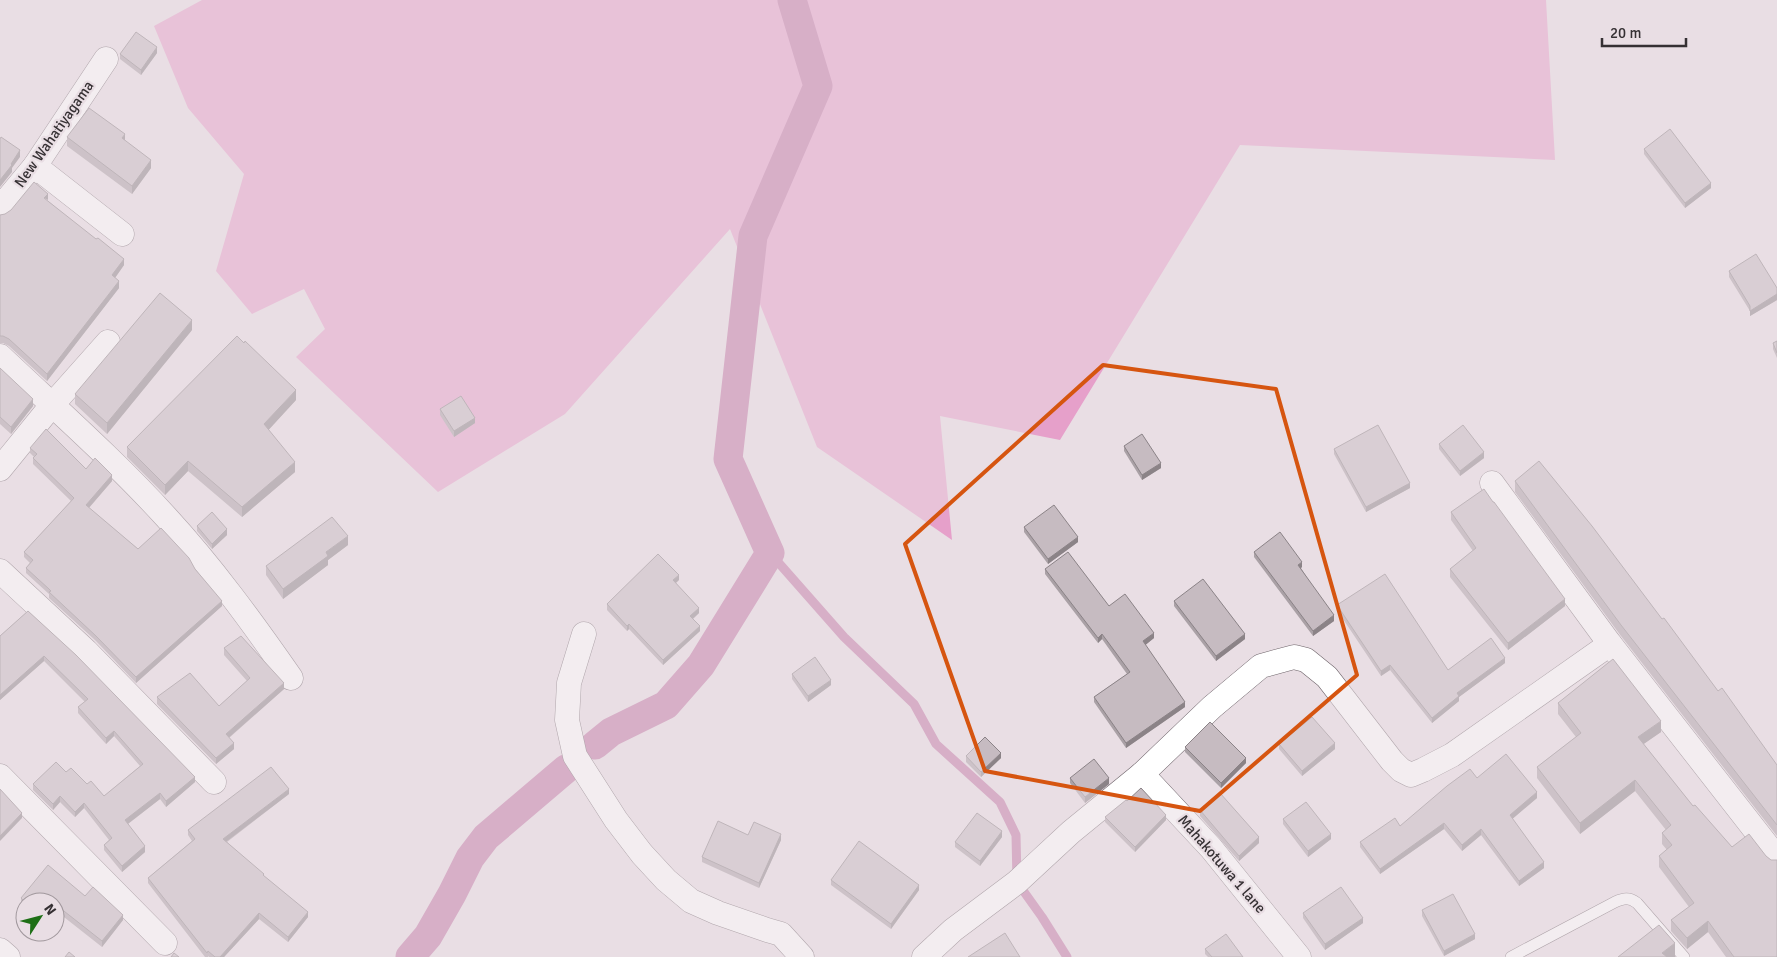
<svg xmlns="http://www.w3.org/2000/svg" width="1777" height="957" font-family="Signika,sans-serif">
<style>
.green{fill:#e6a0ca}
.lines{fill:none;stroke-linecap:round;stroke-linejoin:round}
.stream{stroke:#c075a4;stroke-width:9}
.canal{stroke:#c075a4;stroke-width:29}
.lane-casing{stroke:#6d6369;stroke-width:12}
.street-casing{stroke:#6d6369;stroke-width:25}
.lane{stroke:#fff;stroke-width:11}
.street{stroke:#fff;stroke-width:24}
.wall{fill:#aaa1a6}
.shaded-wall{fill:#8b8387}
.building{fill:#c6bbc1;stroke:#8b8387}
.marked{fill:none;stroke:#d65510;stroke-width:4;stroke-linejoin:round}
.labels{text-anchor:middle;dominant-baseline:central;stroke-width:4.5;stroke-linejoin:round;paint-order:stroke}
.street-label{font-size:15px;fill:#353033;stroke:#e9dee4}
</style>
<rect width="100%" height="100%" fill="#e9dee4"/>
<polygon class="green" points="202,0 1546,0 1555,160 1240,145 1060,440 940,416 952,540 817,447 730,229 565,414 438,492 296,357 325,329 304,289 252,314 216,271 244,174 188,108 154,26"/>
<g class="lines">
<polyline class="stream" points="770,553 844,637 914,704 936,744 1000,802 1016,835 1017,882 1042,917 1067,957"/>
<g class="canal">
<polyline points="595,745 611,732 666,705 701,665 770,553 728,459 753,236 818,86 792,0"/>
<polyline points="410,957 428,936 452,894 470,858 486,837 566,769"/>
</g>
<g class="lane-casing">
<path id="lane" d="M1511 957 1615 902C1624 898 1629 897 1637 903L1684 957"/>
</g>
<g class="street-casing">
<g id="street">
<polyline points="35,166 122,234"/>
<polyline points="0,208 35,166 106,59"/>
<path d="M0 356C56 409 114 460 166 517 212 567 252 622 291 678"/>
<polyline points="0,469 52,405 108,342"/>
<polyline points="1492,483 1610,644"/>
<polyline points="0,571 86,651 214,782"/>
<polyline points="584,634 569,683 567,720 575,756 616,820 642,854 666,880 691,901 718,913 767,930 781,934 802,957"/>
<polyline points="1142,774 1211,848 1299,957"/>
<polyline points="0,776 165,943"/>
<polyline points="0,950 8,957"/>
<polyline points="924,957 953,930 1017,882 1071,832 1142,774 1212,707 1261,666 1294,657 1306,660 1327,677 1392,761 1401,770 1411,775 1423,770 1452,755 1610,644 1777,858"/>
</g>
</g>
<use href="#lane" class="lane"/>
<use href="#street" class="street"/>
</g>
<g class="wall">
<polygon points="157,53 141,75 120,59 120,54"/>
<polygon points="67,137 151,168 132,194 67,146"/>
<polygon points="1644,149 1711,188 1685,208 1644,154"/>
<polygon points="48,201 124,265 115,278 119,288 47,381 9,346 3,343 0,343 0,215 5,214"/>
<polygon points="1729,271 1777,288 1777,300 1750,316 1750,311 1729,277"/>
<polygon points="192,330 107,434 75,404 75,394"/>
<polygon points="1777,341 1777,358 1773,349 1773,343"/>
<polygon points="0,368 33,406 11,434 0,424"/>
<polygon points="296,400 268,430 295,472 242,517 188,471 165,495 127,457 127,447"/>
<polygon points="440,409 475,423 454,437 440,415"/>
<polygon points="1439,444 1484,458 1460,476 1439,449"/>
<polygon points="1124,446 1161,468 1142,480 1124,451"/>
<polygon points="30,448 86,469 112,481 89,508 138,549 195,569 222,606 136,683 96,641 49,598 49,594 26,573 26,568 30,563 24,557 24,552 71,501 33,464 33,458 34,457 30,453"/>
<polygon points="1334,449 1410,488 1366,512 1334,454"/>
<polygon points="1515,481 1662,619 1718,691 1777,765 1777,836 1621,636 1515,492"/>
<polygon points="1451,512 1565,606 1508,650 1450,577 1450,569 1473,551 1451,520"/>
<polygon points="197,526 227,535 212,549 197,531"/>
<polygon points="1024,527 1078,542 1048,564 1024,532"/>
<polygon points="348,545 328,560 328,565 283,599 266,575 266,566"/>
<polygon points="1254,552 1302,567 1301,568 1334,621 1313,636 1254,557"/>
<polygon points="1045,569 1109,606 1154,638 1145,645 1185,707 1126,748 1094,702 1094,697 1127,674 1102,639 1098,643 1045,574"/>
<polygon points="679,580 676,583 699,613 693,619 700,631 663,665 629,629 627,631 607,610 607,604"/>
<polygon points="1174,601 1245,639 1216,661 1174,606"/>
<polygon points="1337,605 1448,670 1505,663 1459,697 1459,701 1432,723 1390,670 1381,676 1337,610"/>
<polygon points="28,611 195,782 166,807 160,799 128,824 145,852 122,872 104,850 104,845 109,840 84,808 75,817 60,802 53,810 33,790 33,784 66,772 87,784 104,796 140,766 114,736 106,744 78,713 78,707 85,702 44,661 0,700 0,636"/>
<polygon points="224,648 284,689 229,738 234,749 216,764 157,704 157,697 219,706 247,681 224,655"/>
<polygon points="792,674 831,685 808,702 792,679"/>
<polygon points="1558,703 1661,732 1643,744 1693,806 1732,847 1766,856 1771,860 1777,957 1726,957 1708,932 1687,949 1671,931 1671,920 1689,907 1659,867 1659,856 1667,850 1662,844 1662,833 1666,830 1635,791 1580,834 1537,778 1537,767 1576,737 1558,714"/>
<polygon points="1279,744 1335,749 1302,776 1279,749"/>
<polygon points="1185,747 1246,763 1221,788 1185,752"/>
<polygon points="966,756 1001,758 981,777 966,762"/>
<polygon points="1070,778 1109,784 1085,803 1070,783"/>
<polygon points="1477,778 1537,798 1512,819 1544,868 1519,886 1481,835 1462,851 1444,829 1380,874 1360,847 1360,842 1400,826"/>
<polygon points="289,794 227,842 308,917 288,942 259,919 224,957 209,957 208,956 208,957 205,957 148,883 148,878 192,841 188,835 188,830"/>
<polygon points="1200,810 1259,843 1239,861 1200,816"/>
<polygon points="1105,817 1166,820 1135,852 1105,822"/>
<polygon points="1283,819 1331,839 1308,857 1283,824"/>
<polygon points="748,835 781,840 759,888 702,862 702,857"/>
<polygon points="1002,837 980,866 955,847 955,842"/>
<polygon points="831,880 919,890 891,929 831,885"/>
<polygon points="85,896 123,920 102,947 55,910 55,902 25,902 25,907 21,904 21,898"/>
<polygon points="1422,910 1475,939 1444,956 1422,916"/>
<polygon points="1303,913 1363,923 1325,950 1303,918"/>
<polygon points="1205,949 1243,957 1208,957 1205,954"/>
</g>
<g class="shaded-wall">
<polygon points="157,47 157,53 141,75 141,70"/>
<polygon points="125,134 125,143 122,138"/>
<polygon points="20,150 20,157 12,168 12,172 0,187 0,180"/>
<polygon points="151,160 151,168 132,194 132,186"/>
<polygon points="1711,183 1711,188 1685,208 1685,203"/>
<polygon points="48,194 48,200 44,198"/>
<polygon points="124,259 124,265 112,282 112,275"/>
<polygon points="119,281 119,288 47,381 47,374"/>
<polygon points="1777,294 1777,300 1750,316 1750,311"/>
<polygon points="192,320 192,330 107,434 107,423"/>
<polygon points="296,390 296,400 264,435 264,424"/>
<polygon points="33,399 33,406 11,434 11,427"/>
<polygon points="475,418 475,423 454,437 454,431"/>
<polygon points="1484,452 1484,458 1460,476 1460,471"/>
<polygon points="188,461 188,471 165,495 165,485"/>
<polygon points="295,462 295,472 242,517 242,507"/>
<polygon points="1161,463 1161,468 1142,480 1142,475"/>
<polygon points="112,475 112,481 86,511 86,505"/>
<polygon points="1410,483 1410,488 1366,512 1366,507"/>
<polygon points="227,529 227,535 212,549 212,544"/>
<polygon points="348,536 348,545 328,560 328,565 283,599 283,589 326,552"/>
<polygon points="1078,537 1078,542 1048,564 1048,559"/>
<polygon points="1302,562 1302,567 1298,570 1298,565"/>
<polygon points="679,575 679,580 673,585 673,580"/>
<polygon points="1565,599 1565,606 1508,650 1508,643"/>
<polygon points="222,601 222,606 136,683 136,677"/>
<polygon points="699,608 699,613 690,621 690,616"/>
<polygon points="1334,615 1334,621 1313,636 1313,631"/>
<polygon points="629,624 629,629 627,631 627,626"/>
<polygon points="700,626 700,631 663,665 663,660"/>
<polygon points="1154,633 1154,638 1143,647 1143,641"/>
<polygon points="1102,634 1102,639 1098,643 1098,638"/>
<polygon points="1245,634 1245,639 1216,661 1216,656"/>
<polygon points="44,656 44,661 0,700 0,695"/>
<polygon points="1505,658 1505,663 1459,697 1459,701 1432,723 1432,718 1457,693"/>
<polygon points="1390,665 1390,670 1381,676 1381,671"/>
<polygon points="831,680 831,685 808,702 808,696"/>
<polygon points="284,683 284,689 226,740 226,734"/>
<polygon points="1185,702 1185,707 1126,748 1126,743"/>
<polygon points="1661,721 1661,732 1638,748 1638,737"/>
<polygon points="114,731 114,736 106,744 106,738"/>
<polygon points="234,743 234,749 216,764 216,758"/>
<polygon points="1335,743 1335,749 1302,776 1302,771"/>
<polygon points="1001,753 1001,758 981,777 981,772"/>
<polygon points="1246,758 1246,763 1221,788 1221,783"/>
<polygon points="195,777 195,782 166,807 166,801"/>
<polygon points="1109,778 1109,784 1085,803 1085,797"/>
<polygon points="1635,780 1635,791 1580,834 1580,823"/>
<polygon points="289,789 289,794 223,844 223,839"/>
<polygon points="1537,792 1537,798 1510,821 1510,815"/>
<polygon points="160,793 160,799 125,826 125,820"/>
<polygon points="60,796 60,802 53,810 53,804"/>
<polygon points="84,803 84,808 75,817 75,812"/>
<polygon points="22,813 22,818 0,841 0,836"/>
<polygon points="1166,815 1166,820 1135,852 1135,847"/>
<polygon points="1444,823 1444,829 1380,874 1380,869"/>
<polygon points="1481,829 1481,835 1462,851 1462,845"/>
<polygon points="1002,831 1002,837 980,866 980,861"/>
<polygon points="781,834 781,840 759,888 759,883"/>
<polygon points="1331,834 1331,839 1308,857 1308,851"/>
<polygon points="1259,837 1259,843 1239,861 1239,856"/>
<polygon points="145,846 145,852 122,872 122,866"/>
<polygon points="1544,862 1544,868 1519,886 1519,881"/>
<polygon points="919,885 919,890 891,929 891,924"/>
<polygon points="308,912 308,917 288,942 288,937"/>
<polygon points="259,913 259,919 224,957 220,957"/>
<polygon points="123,915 123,920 102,947 102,941"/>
<polygon points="1363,918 1363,923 1325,950 1325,944"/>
<polygon points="1708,921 1708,932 1687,949 1687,938"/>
<polygon points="1475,934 1475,939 1444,956 1444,951"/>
<polygon points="1675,943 1675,957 1662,957 1662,953"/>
</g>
<g class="building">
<polygon points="136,32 157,47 141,70 120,54"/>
<polygon points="89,108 125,134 122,138 151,160 132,186 67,137"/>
<polygon points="1670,129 1711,183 1685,203 1644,149"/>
<polygon points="1,137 20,150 11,164 12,165 0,180 0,139"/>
<polygon points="34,182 48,194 44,198 96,239 98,238 124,259 112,275 119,281 47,374 9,339 3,336 0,336 0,215 5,214 11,210"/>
<polygon points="1756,254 1777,288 1777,294 1750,311 1750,306 1729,271"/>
<polygon points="160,293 192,320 107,423 75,394"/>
<polygon points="237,336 244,343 245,341 296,390 264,424 295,462 242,507 188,461 165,485 127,447"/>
<polygon points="1777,341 1777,353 1773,343"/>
<polygon points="0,368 33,399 11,427 0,417"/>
<polygon points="461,396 475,418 454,431 440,409"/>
<polygon points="1378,425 1410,483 1366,507 1334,449"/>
<polygon points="1463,425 1484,452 1460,471 1439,444"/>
<polygon points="46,429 86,469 95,458 112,475 86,505 138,549 161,528 189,558 195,569 222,601 136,677 96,636 49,592 51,591 49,589 26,568 33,560 24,552 74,498 33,458 37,454 30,448"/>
<polygon points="1142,434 1161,463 1142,475 1124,446"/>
<polygon points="1539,461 1592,526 1662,619 1664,618 1718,691 1722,688 1777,765 1777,825 1621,625 1515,481"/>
<polygon points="1484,489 1493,502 1494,502 1565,599 1508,643 1450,569 1476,548 1451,512"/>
<polygon points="1054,505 1078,537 1048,559 1024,527"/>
<polygon points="212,512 227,529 212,544 197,526"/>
<polygon points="332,517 348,536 326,552 328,556 283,589 266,566"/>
<polygon points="1280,532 1302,562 1298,565 1334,615 1313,631 1254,552"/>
<polygon points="1068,552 1109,606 1125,594 1154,633 1143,641 1185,702 1126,743 1094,697 1130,672 1102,634 1098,638 1045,569"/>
<polygon points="658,554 679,575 673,580 699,608 690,616 700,626 663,660 629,624 627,626 607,604"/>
<polygon points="1385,574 1448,670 1491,638 1505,658 1457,693 1459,696 1432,718 1390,665 1381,671 1337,605"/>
<polygon points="1203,579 1245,634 1216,656 1174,601"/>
<polygon points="28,611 76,655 195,777 166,801 160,793 125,820 145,846 122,866 104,845 112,838 84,803 75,812 60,796 53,804 33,784 56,762 66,772 71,768 87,784 91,781 104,796 143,764 114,731 106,738 78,707 88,699 44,656 0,695 0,636"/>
<polygon points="241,636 284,683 226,734 234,743 216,758 157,697 190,673 219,706 250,678 224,648"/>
<polygon points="815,657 831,680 808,696 792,674"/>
<polygon points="1613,659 1661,721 1638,737 1693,806 1695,805 1732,847 1749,834 1766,856 1771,860 1777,860 1777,957 1734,957 1708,921 1687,938 1671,920 1694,903 1659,856 1672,845 1662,833 1671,825 1635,780 1580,823 1537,767 1581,733 1558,703"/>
<polygon points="1312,717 1335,743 1302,771 1279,744"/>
<polygon points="1210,722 1246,758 1221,783 1185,747"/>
<polygon points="985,737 1001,753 981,772 966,756"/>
<polygon points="1506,754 1537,792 1510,815 1544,862 1519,881 1481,829 1462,845 1444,823 1380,869 1360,842 1395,818 1400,826 1447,786 1470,769 1477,778"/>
<polygon points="1094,759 1109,778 1085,797 1070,778"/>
<polygon points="271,767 289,789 223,839 264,874 263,875 308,912 288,937 259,913 220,957 215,957 208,951 207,953 148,878 195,839 188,830"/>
<polygon points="1141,788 1166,815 1135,847 1105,817 1126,800 1127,801"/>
<polygon points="0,789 22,813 0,836"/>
<polygon points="1220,793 1259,837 1239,856 1200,810"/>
<polygon points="1306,802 1331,834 1308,851 1283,819"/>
<polygon points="977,813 1002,831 980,861 955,842"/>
<polygon points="718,821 748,835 754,822 781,834 759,883 702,857"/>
<polygon points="859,841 919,885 891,924 831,880"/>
<polygon points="48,865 85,896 93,887 123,915 102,941 55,904 55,902 25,902 21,898"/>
<polygon points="1341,887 1363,918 1325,944 1303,913"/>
<polygon points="1453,894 1475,934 1444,951 1422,910"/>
<polygon points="1659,925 1675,943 1662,953 1667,957 1618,957"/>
<polygon points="1005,933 1020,957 968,957"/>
<polygon points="1226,934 1243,957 1212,957 1205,949"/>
<polygon points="69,952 75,957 65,957"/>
<polygon points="174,953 179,957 171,957"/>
</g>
<path d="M0 0H1777V957H0ZM1103 365 1276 389 1357 675 1200 811 985 771 905 544Z" fill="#e9dee4" fill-opacity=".55" fill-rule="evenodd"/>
<path class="marked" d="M1103 365 1276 389 1357 675 1200 811 985 771 905 544Z"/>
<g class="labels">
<g class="street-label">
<text transform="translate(54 134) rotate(-55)">New Wahatiyagama</text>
<text transform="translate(1222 864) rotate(49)">Mahakotuwa 1 lane</text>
</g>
</g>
<g transform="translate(40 917) rotate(54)"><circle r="24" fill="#e9dee4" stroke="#a1989d"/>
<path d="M0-4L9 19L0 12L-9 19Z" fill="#1e6f16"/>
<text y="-8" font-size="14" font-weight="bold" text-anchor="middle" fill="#353033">N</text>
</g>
<path d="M1602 38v8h84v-8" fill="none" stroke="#353033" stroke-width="2.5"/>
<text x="1610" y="38" font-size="15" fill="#353033" stroke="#e9dee4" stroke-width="4" paint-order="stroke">20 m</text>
</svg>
